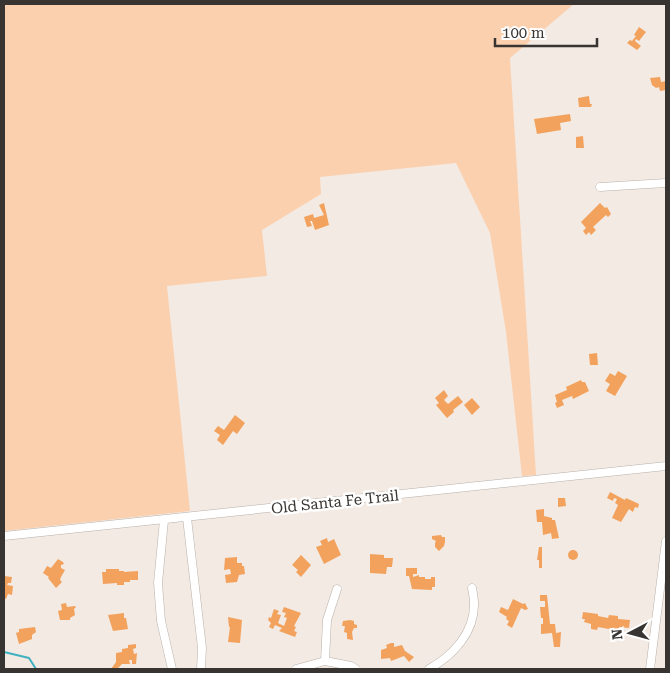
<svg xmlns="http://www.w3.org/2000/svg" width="670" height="673" font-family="'Roboto Serif',serif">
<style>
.green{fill:#fbd0af}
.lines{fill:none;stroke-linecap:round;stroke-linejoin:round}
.stream{stroke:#40b1c0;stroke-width:2}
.building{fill:#f2a25d}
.minor-casing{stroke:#b8b0a9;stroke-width:9}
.minor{stroke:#fff;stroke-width:8}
.labels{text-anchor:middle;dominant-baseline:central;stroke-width:5;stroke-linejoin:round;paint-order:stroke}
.street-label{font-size:15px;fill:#373431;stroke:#fff}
</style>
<rect width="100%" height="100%" fill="#f3eae3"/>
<polygon class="green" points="4,4 574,4 510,58 536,475 522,476 506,332 490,233 456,163 320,177 321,194 262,230 267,276 167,286 190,511 4,531"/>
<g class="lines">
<polyline class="stream" points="4,652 29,658 36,669"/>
</g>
<g class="building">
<polygon points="639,27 646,32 639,41 636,39 635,41 641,46 637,50 627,43 630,40 632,41 636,36 634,35"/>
<polygon points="660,77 661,82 666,81 666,90 660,91 659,87 656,88 652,85 650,78"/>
<polygon points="589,96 590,104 592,104 591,107 579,107 578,98"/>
<polygon points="570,114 571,121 560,123 561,130 537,134 534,119"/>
<polygon points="583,136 584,148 576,148 576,137"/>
<polygon points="324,203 329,225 315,230 312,221 310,221 312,226 307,227 304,217 313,214 314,218 324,215 319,205"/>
<polygon points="600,203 605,208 607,207 611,214 608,217 606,215 593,227 596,230 591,235 589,232 586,235 583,231 586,228 581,222"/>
<polygon points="597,353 598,365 590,365 589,354"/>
<polygon points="618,371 627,376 615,396 606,391 610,384 605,381 610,373 615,376"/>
<polygon points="581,380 582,382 585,382 589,391 573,399 572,396 562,400 564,405 557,408 555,403 557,402 555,395 567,390 566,387"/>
<polygon points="444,390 448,396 444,400 448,404 458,396 463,402 453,410 454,412 447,418 436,405 439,403 435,398"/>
<polygon points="472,398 480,407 472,415 464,405"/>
<polygon points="235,415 245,423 237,434 233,431 223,445 217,440 220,435 214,431 218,426 224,430"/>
<polygon points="610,492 625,500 626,498 639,504 638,508 635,507 633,512 629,509 621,522 612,518 618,505 615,503 617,499 614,498 613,501 607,498"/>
<polygon points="558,498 565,498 566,506 558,507"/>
<polygon points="544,509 544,516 552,518 552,520 555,520 559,538 552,539 551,533 543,535 542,522 537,522 536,510"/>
<polygon points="441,535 442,537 445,537 445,542 444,546 439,551 435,547 435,543 436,541 432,539 432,536"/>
<polygon points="327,538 328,542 334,539 341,555 324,564 316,547 322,545 320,541"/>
<polygon points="539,547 542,547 542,568 539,568 539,560 537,560"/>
<circle cx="573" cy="555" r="5"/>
<polygon points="370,554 384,555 384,558 393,558 392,567 387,567 386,574 370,573"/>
<polygon points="301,555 311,565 301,577 296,572 298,570 292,565"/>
<polygon points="237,557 237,563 242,563 242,566 244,566 245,574 239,575 237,582 226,583 225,575 231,574 230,569 224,570 225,558"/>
<polygon points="58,559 63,562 64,564 61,565 61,568 65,570 61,577 60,580 62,582 56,588 48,578 49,577 43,573 47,566 51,568"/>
<polygon points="406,568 417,568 417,574 413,574 413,577 419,575 419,577 425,577 425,579 431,579 431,577 435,577 435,587 432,587 432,590 412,589 409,576 406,576"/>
<polygon points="106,569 119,569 119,571 124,571 124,572 138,571 138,580 130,580 130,582 124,582 124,585 117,585 117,583 103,584 102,572 106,572"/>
<polygon points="4,576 12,577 11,583 8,583 7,585 13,586 12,595 8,594 6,599 4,598"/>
<polygon points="540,595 547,595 550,624 555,624 556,633 561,632 560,647 554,647 552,633 541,634 541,624 543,624 543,618 541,618 540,607 545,607 545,601 540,601"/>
<polygon points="513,599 523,604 525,603 528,609 525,610 521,608 512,628 507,625 509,621 506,619 507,617 499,612 501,607 508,610"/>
<polygon points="66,603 67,607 75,606 76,607 74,609 75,615 70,618 70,620 60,620 58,611 62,610 61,604"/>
<polygon points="284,607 301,613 294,626 296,627 294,631 297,632 295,637 279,631 282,628 275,625 273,629 269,627 271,623 268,620 269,617 271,618 274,609 279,611 277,614 281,615 278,623 284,626 287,618 284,617 286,613 282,612"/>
<polygon points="583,612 598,614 598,616 608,618 609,615 618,616 618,619 630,620 629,628 619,627 619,631 598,627 597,630 591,629 591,624 584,622 585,619 582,619"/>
<polygon points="124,613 124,618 126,618 128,629 113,631 108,615"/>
<polygon points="228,617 242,620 240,643 228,642 230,627 229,627"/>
<polygon points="350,620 354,621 354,624 357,625 357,628 354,628 352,632 353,640 347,639 347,633 344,632 345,626 342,626 343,621"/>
<polygon points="35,627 36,632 32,635 32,639 19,644 16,633 19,632 19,629"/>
<polygon points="391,643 394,643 394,647 402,645 405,651 414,657 409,662 404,656 391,661 390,658 381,659 381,650 387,648 386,645"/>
<polygon points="136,644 136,648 133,649 134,654 137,653 136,664 132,664 132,660 129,660 130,664 122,664 117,669 111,669 116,662 116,653 122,652 122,649 128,648 128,645"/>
</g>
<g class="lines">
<g class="minor-casing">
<g id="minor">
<polyline points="600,187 666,183"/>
<polyline points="187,518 202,648 201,669"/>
<polyline points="164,520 158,583 161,621 172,669"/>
<polyline points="4,536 666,466"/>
<polyline points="325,661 327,620 337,589"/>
<polyline points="296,669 325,661 351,666 356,669"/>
<path d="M429 669C452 656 475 633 474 603 474 598 473 593 472 588"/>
<polyline points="650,669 666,541"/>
</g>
</g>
<use href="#minor" class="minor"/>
</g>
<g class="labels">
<g class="street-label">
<text transform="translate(335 502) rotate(-6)">Old Santa Fe Trail</text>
</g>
</g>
<rect width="670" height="673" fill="none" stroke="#373431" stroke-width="10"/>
<g transform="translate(630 633) rotate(264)" stroke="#ffffff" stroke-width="4" paint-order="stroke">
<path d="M0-4L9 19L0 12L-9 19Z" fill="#373431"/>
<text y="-8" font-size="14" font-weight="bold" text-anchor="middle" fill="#373431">N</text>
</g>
<path d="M495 38v8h102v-8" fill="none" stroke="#373431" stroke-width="2.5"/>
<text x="502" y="38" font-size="15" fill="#373431" stroke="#ffffff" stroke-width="4" paint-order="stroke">100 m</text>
</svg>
